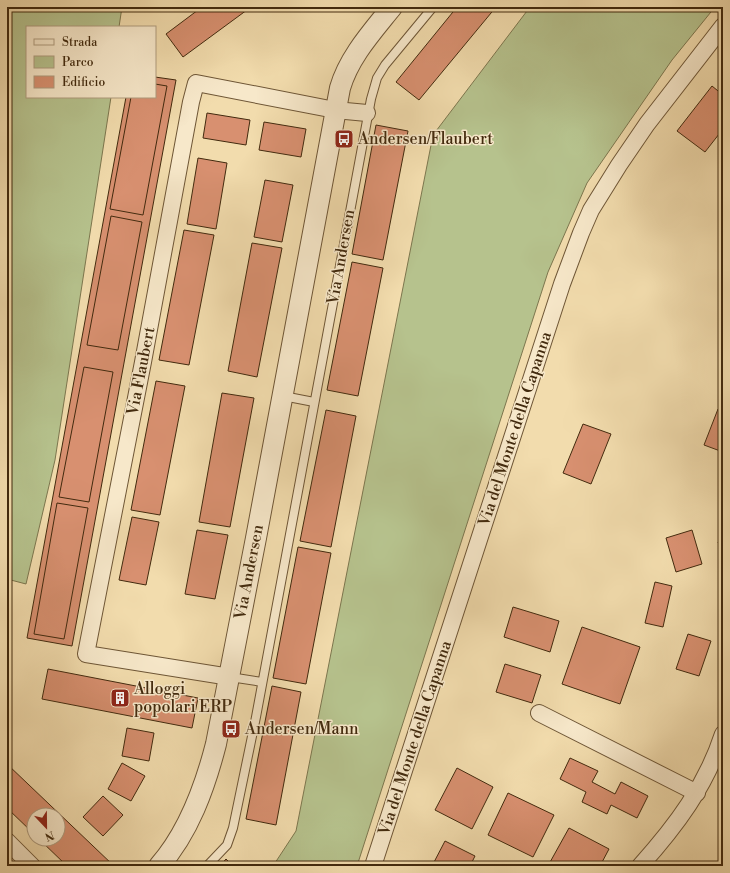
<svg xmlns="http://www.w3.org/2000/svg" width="730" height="873" font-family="'Libre Bodoni',serif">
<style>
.green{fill:#b6c28d;stroke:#7c764e}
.building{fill:#d89070;stroke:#422a0e}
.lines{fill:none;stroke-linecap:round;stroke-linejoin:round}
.service-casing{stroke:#6e5636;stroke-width:10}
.minor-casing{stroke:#6e5636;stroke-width:18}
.tertiary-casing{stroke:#6e5636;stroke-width:22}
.service{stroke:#f7e8ca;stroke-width:8}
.minor{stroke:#f7e8ca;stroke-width:16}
.tertiary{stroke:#f7e8ca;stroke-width:20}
.labels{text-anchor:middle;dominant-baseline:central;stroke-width:3;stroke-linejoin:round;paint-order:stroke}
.poi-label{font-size:16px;fill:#422a0e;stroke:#f7e8ca;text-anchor:start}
.street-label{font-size:16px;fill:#422a0e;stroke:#f7e8ca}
</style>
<rect width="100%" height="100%" fill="#f2dcad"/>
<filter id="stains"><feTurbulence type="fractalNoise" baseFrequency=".005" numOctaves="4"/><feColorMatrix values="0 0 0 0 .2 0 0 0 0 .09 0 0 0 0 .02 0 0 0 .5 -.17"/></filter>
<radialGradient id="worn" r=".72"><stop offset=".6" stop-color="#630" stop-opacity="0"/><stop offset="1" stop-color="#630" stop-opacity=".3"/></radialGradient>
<g class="green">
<polygon points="7,7 122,7 119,27 27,27 27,97 111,97 55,460 26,584 7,579"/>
<polygon points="530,7 715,7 672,60 587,183 548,272 357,866 273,866 296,831 433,135"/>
</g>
<g class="building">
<polygon points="202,7 251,7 183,57 166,34"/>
<polygon points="457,7 496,7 419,100 396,82"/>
<polygon points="155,77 176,80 72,646 27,638 126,97 155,97"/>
<polygon points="155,84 167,86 143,215 110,209 131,97 155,97"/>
<polygon points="712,86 723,95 723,129 705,152 677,131"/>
<polygon points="207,113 250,120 246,145 203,138"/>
<polygon points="264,122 306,129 301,157 259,150"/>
<polygon points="376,125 408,131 383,260 352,254"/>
<polygon points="198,158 227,163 216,229 187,224"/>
<polygon points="265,180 293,185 282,242 254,237"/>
<polygon points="111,216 142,222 118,350 87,345"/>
<polygon points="184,230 214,235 189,365 159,360"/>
<polygon points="252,243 282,248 257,377 228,371"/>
<polygon points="352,262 383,268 358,396 327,390"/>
<polygon points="84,367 113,372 89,502 59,497"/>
<polygon points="156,381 185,386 160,515 131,510"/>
<polygon points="222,393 254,398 230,527 199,522"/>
<polygon points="718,409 723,411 723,452 704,445"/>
<polygon points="326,410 356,416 331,547 300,541"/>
<polygon points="583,424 611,434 591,484 563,473"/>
<polygon points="57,503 88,508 64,639 34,634"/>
<polygon points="132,517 159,522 146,585 119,580"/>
<polygon points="723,529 723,545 718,543"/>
<polygon points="197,530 228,535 215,599 185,594"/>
<polygon points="692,530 702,564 676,572 666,538"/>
<polygon points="298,547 331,553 306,684 273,678"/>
<polygon points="655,582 672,586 663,627 645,623"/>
<polygon points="513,607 559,621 550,652 504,637"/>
<polygon points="582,627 640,647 620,704 562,684"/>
<polygon points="688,634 711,641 699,676 676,669"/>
<polygon points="505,664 541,675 532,703 496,692"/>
<polygon points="48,669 198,698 192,728 42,699"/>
<polygon points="272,686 301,692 276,825 246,819"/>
<polygon points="127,728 154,733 149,761 122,756"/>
<polygon points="570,758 598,771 592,782 615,794 621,782 648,796 637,818 611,805 607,814 582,802 586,792 560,779"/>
<polygon points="122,763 145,776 131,801 108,789"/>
<polygon points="7,764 114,866 67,866 39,839 58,839 58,815 34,815 34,834 7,808"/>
<polygon points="457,768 493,787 472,829 435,810"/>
<polygon points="508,793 554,815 533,857 488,835"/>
<polygon points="103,796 123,815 103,836 83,817"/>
<polygon points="569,828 609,849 600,866 552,866 549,864"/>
<polygon points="445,841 475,856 470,866 432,866"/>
<polygon points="226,859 233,866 220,866"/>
</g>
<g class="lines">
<g class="service-casing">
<g id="service">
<polyline points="283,396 314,402"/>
<polyline points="230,677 262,682"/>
<polyline points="207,866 227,845 233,828 256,717 371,99 377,78 385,65 433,7"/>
</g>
</g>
<g class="minor-casing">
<g id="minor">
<polyline points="230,677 86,654 143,362 191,102 196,83 335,110 367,113"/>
<polyline points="539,713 697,793"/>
<polyline points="7,841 32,866"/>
<polyline points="373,866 562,284 581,233 591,210 619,165 647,124 723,26"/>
<path d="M640 866C676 826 706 786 723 734"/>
</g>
</g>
<g class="tertiary-casing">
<path id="tertiary" d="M159 866C189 832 205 787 216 744L256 538 340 88C349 57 372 32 392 7"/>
</g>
<use href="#service" class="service"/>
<use href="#minor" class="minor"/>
<use href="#tertiary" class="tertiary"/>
</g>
<defs>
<g id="bus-square" transform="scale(1)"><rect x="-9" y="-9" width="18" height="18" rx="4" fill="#8f2418" stroke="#f7e8ca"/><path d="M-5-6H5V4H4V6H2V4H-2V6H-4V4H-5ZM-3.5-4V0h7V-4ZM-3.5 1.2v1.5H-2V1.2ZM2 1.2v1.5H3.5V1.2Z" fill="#fff"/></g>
<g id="building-square" transform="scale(1)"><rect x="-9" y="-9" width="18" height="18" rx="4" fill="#8f2418" stroke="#f7e8ca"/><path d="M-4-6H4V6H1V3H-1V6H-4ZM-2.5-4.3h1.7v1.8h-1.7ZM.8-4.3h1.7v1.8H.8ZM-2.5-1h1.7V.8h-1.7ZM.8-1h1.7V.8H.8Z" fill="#fff"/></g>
</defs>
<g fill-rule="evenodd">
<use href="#bus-square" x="344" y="139"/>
<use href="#building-square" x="120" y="698"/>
<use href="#bus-square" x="231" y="729"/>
</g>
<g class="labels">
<g class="poi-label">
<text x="358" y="139">Andersen/Flaubert</text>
<text x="134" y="689">Alloggi<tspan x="134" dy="18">popolari ERP</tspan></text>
<text x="245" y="729">Andersen/Mann</text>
</g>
<g class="street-label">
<text transform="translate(341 257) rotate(-80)">Via Andersen</text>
<text transform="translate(141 371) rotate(-79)">Via Flaubert</text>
<text transform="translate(515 429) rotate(-72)">Via del Monte della Capanna</text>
<text transform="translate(249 572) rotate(-79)">Via Andersen</text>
<text transform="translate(415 738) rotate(-72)">Via del Monte della Capanna</text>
</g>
</g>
<rect width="730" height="873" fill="none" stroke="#f2dcad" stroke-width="24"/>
<rect x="8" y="8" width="714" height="857" fill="none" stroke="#422a0e" stroke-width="2"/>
<rect x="12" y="12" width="706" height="849" fill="none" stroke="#422a0e"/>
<rect x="26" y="26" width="130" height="72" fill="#f7e8ca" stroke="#af9c7f"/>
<rect x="34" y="39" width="20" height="6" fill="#f7e8ca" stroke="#af9c7f"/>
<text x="62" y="46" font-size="12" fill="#422a0e">Strada</text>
<rect x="34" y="56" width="20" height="12" fill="#b6c28d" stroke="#af9c7f"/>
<text x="62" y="66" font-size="12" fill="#422a0e">Parco</text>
<rect x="34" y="76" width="20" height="12" fill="#d89070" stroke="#af9c7f"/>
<text x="62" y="86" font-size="12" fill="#422a0e">Edificio</text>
<g transform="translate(46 827) rotate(158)"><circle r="19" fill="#f7e8ca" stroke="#af9c7f"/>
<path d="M0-3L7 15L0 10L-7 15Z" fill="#8f2418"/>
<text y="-6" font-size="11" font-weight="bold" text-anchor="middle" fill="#422a0e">N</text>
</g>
<rect width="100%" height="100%" filter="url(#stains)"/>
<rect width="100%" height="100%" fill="url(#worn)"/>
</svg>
